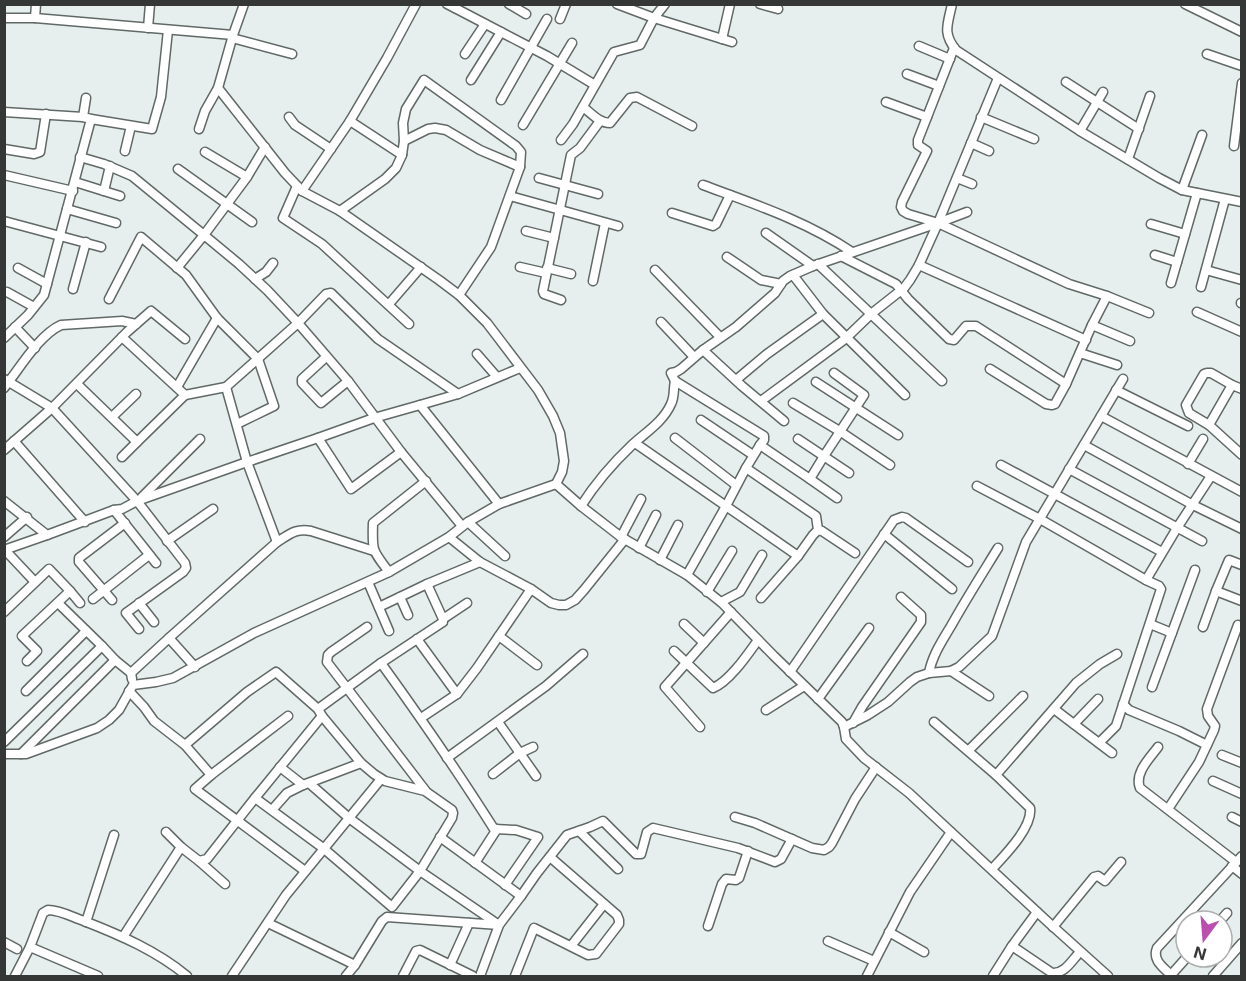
<svg xmlns="http://www.w3.org/2000/svg" width="1246" height="981" font-family="Inter,sans-serif">
<style>
.lines{fill:none;stroke-linecap:round;stroke-linejoin:round}
.minor-casing{stroke:#616967;stroke-width:11}
.minor{stroke:#fff;stroke-width:8}
</style>
<rect width="100%" height="100%" fill="#e6efed"/>
<g class="lines">
<g class="minor-casing">
<g id="minor">
<polyline points="447,4 455,8"/>
<polyline points="457,4 455,8 547,56 595,85"/>
<polyline points="509,4 526,14"/>
<polyline points="617,4 654,18 665,4"/>
<polyline points="760,4 778,9"/>
<path d="M952 4C948 24 942 33 956 50L1080 131 1159 178 1182 190 1242 202"/>
<polyline points="1185,4 1242,32"/>
<polyline points="4,18 35,18 233,35 218,88 285,173 302,191 340,211 439,280 459,295 487,323 538,390 553,416 560,433 564,461 562,472 556,484 581,506 621,537 687,575 722,603 774,656 842,722 844,727 846,739 864,758 909,793 1049,923 1108,976"/>
<polyline points="35,18 36,4"/>
<polyline points="560,19 566,4"/>
<polyline points="148,28 150,4"/>
<polyline points="233,35 244,4"/>
<polyline points="232,38 292,54"/>
<polyline points="722,39 730,4"/>
<polyline points="919,46 950,59"/>
<polyline points="954,48 918,140 918,145 927,151 902,202 901,207 903,211 908,214 938,223 1069,284 1107,296 1092,325 1066,384 1055,404 1052,405 1046,404 990,369"/>
<polyline points="465,54 485,24"/>
<polyline points="1207,54 1242,66"/>
<polyline points="907,74 939,86"/>
<polyline points="471,80 501,32"/>
<polyline points="1066,82 1139,129"/>
<polyline points="501,100 547,19"/>
<polyline points="886,102 927,117"/>
<path d="M583 107C591 113 599 123 610 123L630 98 637 97 692 126"/>
<polyline points="4,112 83,117"/>
<polyline points="289,117 295,125 331,149"/>
<polyline points="981,117 1034,139"/>
<polyline points="91,119 152,129 161,97 168,30"/>
<polyline points="523,125 572,43"/>
<polyline points="199,129 205,111 218,88"/>
<polyline points="1080,131 1103,92"/>
<polyline points="561,140 573,124 614,52 640,45 654,18 732,42"/>
<polyline points="404,141 428,129 435,128 446,130 480,150 520,167"/>
<polyline points="971,143 989,151"/>
<polyline points="1234,146 1242,83"/>
<polyline points="4,149 34,154 40,152 46,114"/>
<polyline points="125,151 131,126"/>
<polyline points="205,152 247,177"/>
<polyline points="402,155 404,141 403,123 406,109 424,80 516,146 521,152 520,167 491,247 459,295"/>
<polyline points="80,157 104,164 132,176 204,235 247,177 265,147"/>
<polyline points="1128,159 1150,96"/>
<polyline points="178,169 252,222"/>
<polyline points="4,175 73,191"/>
<polyline points="539,178 598,194"/>
<polyline points="957,178 972,184"/>
<polyline points="75,182 120,196"/>
<path d="M703 185C754 204 806 221 852 252"/>
<polyline points="297,186 283,218 322,244 409,324"/>
<polyline points="1182,190 1202,135"/>
<polyline points="104,191 110,166"/>
<polyline points="302,191 350,121 387,58 416,4"/>
<polyline points="510,196 618,226"/>
<polyline points="67,209 116,223"/>
<polyline points="340,211 385,179 396,168 402,155 350,121"/>
<polyline points="672,213 713,226 716,224 730,195"/>
<polyline points="4,221 101,247"/>
<polyline points="1151,224 1185,234"/>
<polyline points="526,231 554,238"/>
<polyline points="766,233 813,266"/>
<polyline points="1155,255 1177,262"/>
<polyline points="841,256 896,284 908,299 949,339 954,340 966,326 976,326 1066,384"/>
<polyline points="727,257 761,280 781,284"/>
<polyline points="818,264 942,381"/>
<polyline points="919,265 1086,340"/>
<polyline points="520,267 546,273"/>
<polyline points="18,268 47,284"/>
<polyline points="177,268 204,235 239,264 267,290 298,323 326,294 331,293 378,339 458,394"/>
<polyline points="547,268 571,274"/>
<polyline points="655,270 720,337"/>
<polyline points="1206,270 1242,280"/>
<polyline points="793,275 823,314 905,395"/>
<polyline points="255,279 266,272 273,263"/>
<polyline points="593,281 605,223"/>
<polyline points="1171,283 1197,193"/>
<polyline points="1201,287 1225,199"/>
<polyline points="73,289 86,242"/>
<polyline points="7,292 34,307"/>
<polyline points="1107,296 1149,313"/>
<polyline points="109,299 141,237 186,275 217,318 258,359 274,406 237,424"/>
<polyline points="561,300 544,294 543,291 571,155 580,148 600,121"/>
<polyline points="1241,303 1242,303"/>
<polyline points="389,304 421,267"/>
<polyline points="1197,312 1242,332"/>
<polyline points="661,322 694,357"/>
<polyline points="1092,325 1130,341"/>
<polyline points="15,327 35,348"/>
<polyline points="4,338 28,315 44,295 91,119 83,117 86,98"/>
<polyline points="703,350 742,386 784,421"/>
<polyline points="1080,353 1117,365"/>
<polyline points="477,354 497,377"/>
<polyline points="326,357 302,379 302,383 321,403 348,381"/>
<polyline points="4,379 52,408 137,501 185,563 186,568 183,572 126,613 139,629"/>
<polyline points="736,380 767,354 823,314"/>
<polyline points="675,381 764,436 764,440 760,445 810,479 824,456 864,395 834,373"/>
<polyline points="816,382 898,435"/>
<polyline points="77,384 137,442 185,395"/>
<polyline points="1232,385 1211,373 1207,373 1204,374 1186,405 1189,413 1209,425 1242,455"/>
<polyline points="177,387 217,318"/>
<polyline points="226,387 298,323 348,381 401,452 462,526"/>
<path d="M4 388C20 368 39 335 61 325L122 321 136 324"/>
<polyline points="1116,390 1188,426"/>
<polyline points="761,401 845,339 871,314 904,288 910,280 919,265 938,223 998,78"/>
<polyline points="793,403 841,432 890,465"/>
<polyline points="420,405 458,394 520,368"/>
<polyline points="1101,416 1123,379"/>
<polyline points="112,417 136,394"/>
<polyline points="701,420 753,455"/>
<polyline points="1209,425 1232,385 1242,389"/>
<path d="M318 438 247 462 277 542C290 534 296 528 311 531L374 551"/>
<polyline points="675,438 736,485"/>
<polyline points="798,439 849,473"/>
<polyline points="14,441 85,522"/>
<polyline points="635,443 798,556"/>
<polyline points="1084,445 1193,505 1242,529"/>
<polyline points="4,450 52,408 127,332 151,311 185,339"/>
<polyline points="401,452 351,489 318,438 374,418 420,405 499,504"/>
<polyline points="122,457 137,442"/>
<polyline points="1188,464 1203,439"/>
<polyline points="1001,465 1162,552"/>
<polyline points="746,468 816,516 818,530"/>
<polyline points="1069,469 1202,541"/>
<polyline points="810,479 837,498"/>
<polyline points="977,486 1040,519 1146,580 1159,586 1161,589 1116,726 1099,743"/>
<polyline points="142,497 200,439"/>
<polyline points="4,501 47,535 114,510 122,509 137,501 247,462 226,387 185,395 122,337"/>
<path d="M581 506C595 484 613 463 632 445 646 432 663 422 671 404 675 396 673 389 675 381L671 373 676 372 681 369 703 350 736 327 775 293 783 281 790 276 813 266 938 223 967 212"/>
<polyline points="114,510 156,563"/>
<polyline points="468,522 505,556"/>
<polyline points="884,534 952,589"/>
<polyline points="4,537 27,517"/>
<polyline points="449,537 480,562 531,589 551,603 559,605 566,605 575,600 584,590 625,539"/>
<polyline points="621,537 641,499"/>
<polyline points="167,541 213,509"/>
<polyline points="639,548 656,515"/>
<polyline points="4,549 35,582"/>
<polyline points="4,550 47,535"/>
<polyline points="660,560 678,525"/>
<path d="M389 572C372 550 372 551 373 523L426 481"/>
<polyline points="687,575 726,506 746,468 760,445"/>
<polyline points="1146,580 1177,528 1211,476"/>
<polyline points="368,582 389,631"/>
<polyline points="427,584 480,562"/>
<polyline points="70,591 80,603"/>
<polyline points="1216,591 1229,560 1242,565"/>
<polyline points="707,592 732,551"/>
<polyline points="400,597 408,615"/>
<polyline points="761,598 798,556 813,535 818,530 822,531 855,553"/>
<polyline points="93,599 149,555"/>
<polyline points="112,600 79,562 79,558 125,523"/>
<polyline points="721,602 740,592 762,555"/>
<polyline points="58,603 102,646"/>
<polyline points="139,603 154,622"/>
<polyline points="4,612 49,569 70,591 22,636 37,651 27,661"/>
<polyline points="443,619 467,603"/>
<polyline points="684,624 704,643"/>
<polyline points="1150,624 1172,633"/>
<polyline points="367,627 331,652 328,655 327,662 425,790"/>
<polyline points="1203,627 1216,591 1242,601"/>
<polyline points="499,636 537,665"/>
<polyline points="169,638 195,667"/>
<polyline points="417,639 457,694"/>
<path d="M674 651 713 688C729 682 748 654 758 640"/>
<path d="M381 663C420 717 458 772 494 829L516 830 538 837 505 885"/>
<polyline points="951,671 989,696"/>
<polyline points="790,672 894,520 902,517 906,518 968,562"/>
<polyline points="131,673 169,638 277,542"/>
<path d="M929 673C932 656 942 641 951 626 966 599 982 574 998 548"/>
<polyline points="1152,687 1195,570"/>
<polyline points="26,691 86,631"/>
<polyline points="818,699 869,628"/>
<polyline points="1123,704 1129,710 1179,731 1207,745"/>
<polyline points="318,709 381,663 443,622 443,619 427,584 379,607"/>
<polyline points="1054,709 1112,753"/>
<polyline points="766,710 804,686"/>
<polyline points="322,716 361,763 374,774 385,781 425,791 452,810 453,813 452,818 420,871 499,925 387,917 382,921 355,965 346,976"/>
<polyline points="421,718 457,694 477,668 531,589"/>
<polyline points="498,722 536,776"/>
<polyline points="934,722 996,775"/>
<polyline points="853,723 862,707 921,622 921,615 901,597"/>
<polyline points="1074,724 1098,699"/>
<polyline points="700,727 665,687 731,612"/>
<polyline points="844,727 868,715 888,702 910,682 917,677 929,673 951,671 959,667 992,636 1026,542 1101,416 1242,492"/>
<polyline points="4,742 102,646 115,660 131,673 132,679"/>
<polyline points="185,745 211,775 195,789 305,871"/>
<path d="M1158 747C1150 758 1134 773 1140 788L1236 862"/>
<polyline points="969,750 1023,696"/>
<polyline points="4,754 26,754 97,728 109,720 119,710 133,685 156,682 173,678 254,633 389,572 449,537 468,522 499,504 556,484"/>
<polyline points="21,754 115,660"/>
<polyline points="1222,755 1242,763"/>
<polyline points="447,758 546,686 583,654"/>
<polyline points="280,767 303,785"/>
<polyline points="493,774 520,753 533,747"/>
<polyline points="211,775 288,716"/>
<polyline points="1213,781 1242,794"/>
<polyline points="255,798 323,848 392,907 420,871 349,818 309,783"/>
<polyline points="1168,809 1199,762 1214,730 1215,726 1208,716 1207,709 1238,625"/>
<polyline points="272,810 287,793 303,785 361,763"/>
<polyline points="735,817 755,823 812,848 824,850 829,847 832,843 855,799 876,767"/>
<polyline points="1232,817 1242,822"/>
<polyline points="579,831 618,869"/>
<polyline points="166,832 181,847"/>
<polyline points="440,837 521,896"/>
<polyline points="199,861 225,884"/>
<polyline points="475,863 497,829"/>
<polyline points="1232,866 1242,874"/>
<path d="M992 869C1004 856 1033 827 1030 808L996 775 1076 683 1100 664 1117 654"/>
<polyline points="1220,921 1227,913"/>
<polyline points="86,922 114,835"/>
<polyline points="268,923 355,965"/>
<polyline points="708,926 722,884 726,879 736,880 739,878 748,851"/>
<polyline points="1053,927 1094,877 1098,876 1105,881 1121,862"/>
<polyline points="889,932 924,952"/>
<polyline points="123,937 181,847 199,861 207,859 255,798 322,716 318,709 276,672 247,692 185,745 154,721 144,707 129,691"/>
<polyline points="828,941 874,961"/>
<polyline points="4,942 17,949"/>
<polyline points="571,946 604,904"/>
<path d="M1012 946 1052 973C1065 974 1072 960 1080 952"/>
<polyline points="30,947 98,976"/>
<polyline points="450,965 469,923"/>
<path d="M15 976 30 947 43 913 48 910C60 910 72 917 84 921 120 935 157 951 187 976"/>
<polyline points="232,976 286,895 381,779"/>
<polyline points="403,976 416,951 420,950 473,976"/>
<polyline points="480,976 499,925 521,896 537,873 567,835 590,827 603,821 636,854 641,854 647,832 653,828 738,848 775,862 781,859 792,839"/>
<polyline points="515,976 534,928 588,955 596,954 619,924 619,920 617,915 550,857"/>
<polyline points="867,976 910,892 951,832"/>
<polyline points="993,976 1012,946 1037,912"/>
<path d="M1169 976 1171 975C1163 967 1152 960 1157 948L1242 856"/>
<polyline points="1172,976 1171,975 1187,957"/>
<polyline points="1213,976 1242,943"/>
</g>
</g>
<use href="#minor" class="minor"/>
</g>
<rect width="1246" height="981" fill="none" stroke="#343736" stroke-width="12"/>
<g transform="translate(1204 939) rotate(196)"><circle r="28" fill="#ffffff" stroke="#aeafaf" stroke-width="1.5"/>
<path d="M0-4.5L10 22L0 15L-10 22Z" fill="#ba4faf"/>
<text y="-9" font-size="16" font-weight="bold" text-anchor="middle" fill="#343736">N</text>
</g>
</svg>
